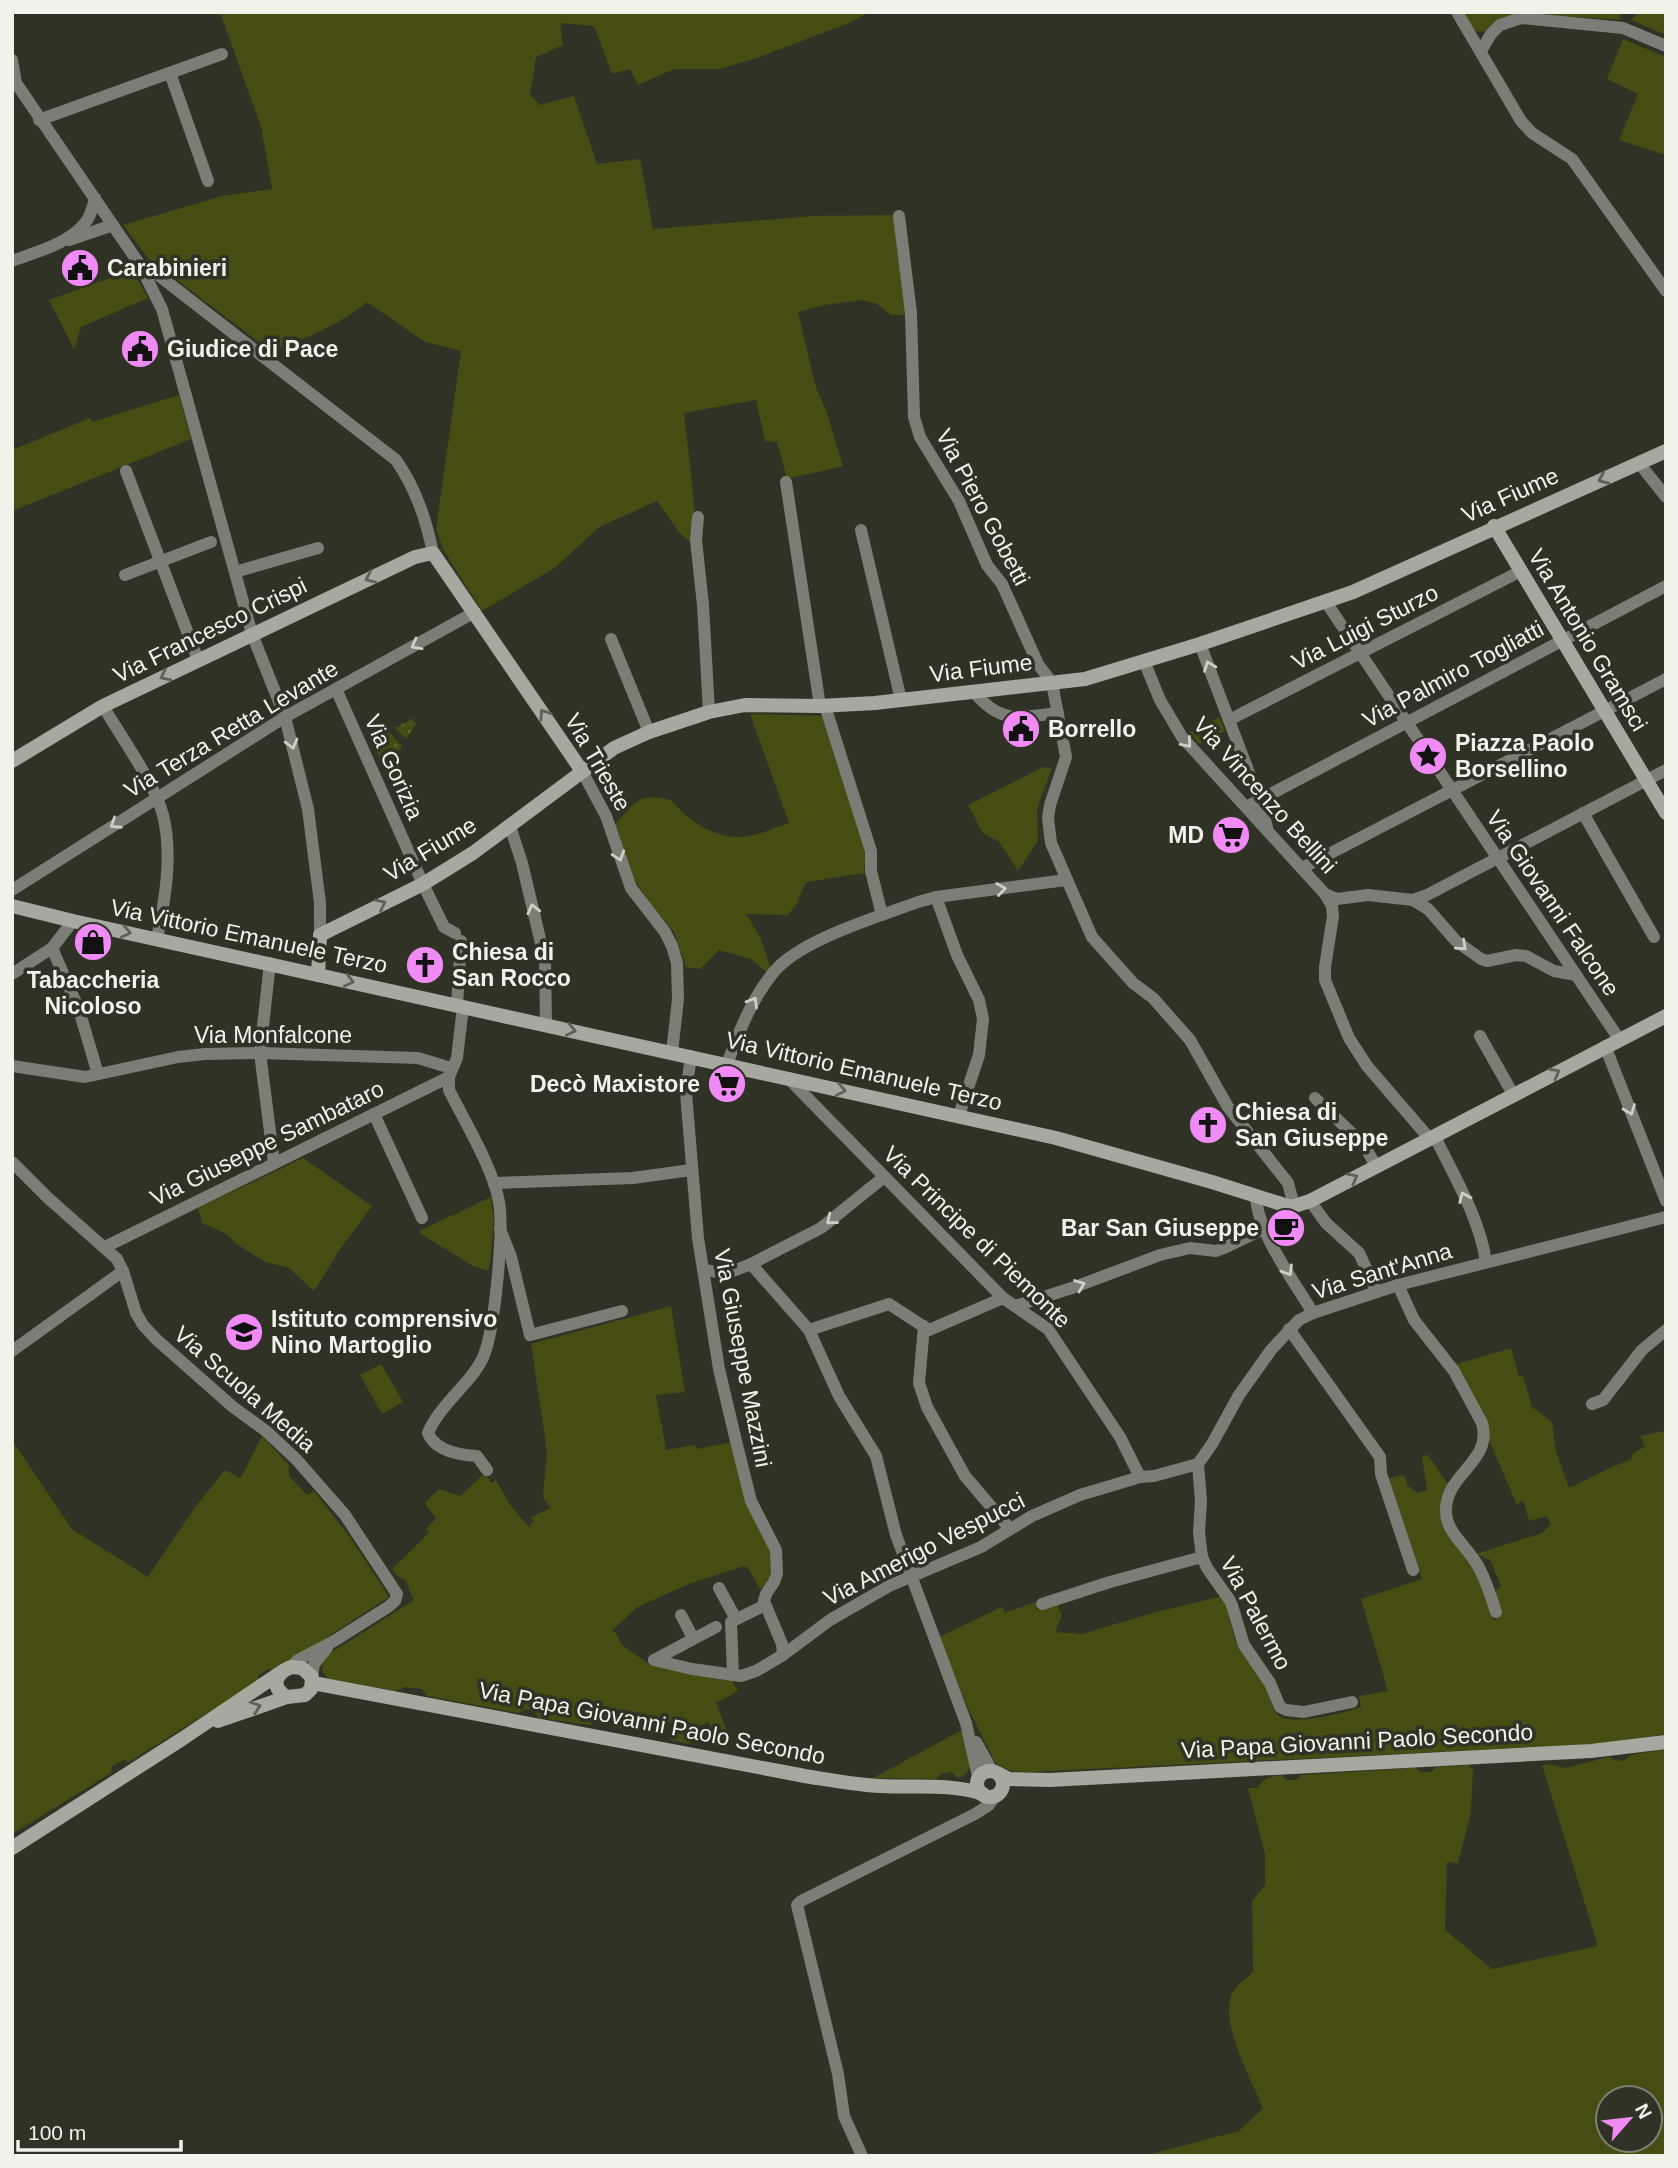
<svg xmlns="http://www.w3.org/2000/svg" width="1678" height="2168" font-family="Helvetica,sans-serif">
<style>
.grass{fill:#464c12;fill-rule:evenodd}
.park{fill:url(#park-dots)}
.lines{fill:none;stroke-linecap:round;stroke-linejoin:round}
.street{stroke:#7c7d77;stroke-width:12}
.secondary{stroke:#a7a89f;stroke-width:14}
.oneway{stroke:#606156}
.oneway2{stroke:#ced0c8}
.labels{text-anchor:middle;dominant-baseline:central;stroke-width:7;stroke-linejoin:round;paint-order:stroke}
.poi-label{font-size:23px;font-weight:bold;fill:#f1f3eb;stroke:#303226;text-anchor:start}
.street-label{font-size:23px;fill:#f1f3eb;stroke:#303226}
</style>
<defs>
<pattern id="park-dots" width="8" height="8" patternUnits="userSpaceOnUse" patternTransform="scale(1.75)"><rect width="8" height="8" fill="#464c12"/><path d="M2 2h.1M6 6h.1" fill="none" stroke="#616635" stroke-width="1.8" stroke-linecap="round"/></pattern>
</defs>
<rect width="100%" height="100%" fill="#303226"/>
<g class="grass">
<path d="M220 12H870L849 23 757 58 719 69H674L638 85 630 69 612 74 594 26 560 23 563 45 536 57 530 95 540 105 574 96 597 164 640 159 653 229 814 216 896 215 908 315H891L877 304 863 300 825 305 798 312 816 388 826 410 843 466 787 479 777 442 765 441 756 400 684 413 692 482 694 510 691 543 678 531 657 501 599 527 556 567 482 611 444 551 436 529 461 351 425 342 367 302C348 318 326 329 303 339 292 343 282 344 273 353L148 258 123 225 222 196 272 189 261 127Z"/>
<path d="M1462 12H1621L1620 20 1522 13C1505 15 1496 20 1484 32L1475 31Z"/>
<polygon points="1638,12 1666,12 1666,35 1631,20"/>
<polygon points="1623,39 1666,57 1666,155 1619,140 1638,94 1607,79"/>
<polygon points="132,270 148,298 81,327 74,349 49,300"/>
<polygon points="179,395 191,439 12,511 12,450 90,418 92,422"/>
<path d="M750 714 822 716 867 856V866L864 867 865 873 806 882 797 903 788 915 746 914 760 937 771 968 767 973 751 959 719 950 700 969 686 967 674 932 651 905 634 879 615 824C638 801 636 793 671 800 689 821 713 838 742 837 756 837 775 827 789 823Z"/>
<polygon points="1219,717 1225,731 1199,744 1190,732"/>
<polygon points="1043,767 1052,768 1037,809 1038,840 1018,871 999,842 982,832 968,805"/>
<polygon points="303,1158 372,1206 341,1248 314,1291 289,1268 265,1262 235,1243 227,1234 202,1223 198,1208"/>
<polygon points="491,1197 494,1222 489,1271 473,1266 421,1234 419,1231"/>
<path d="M671 1306 685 1392 656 1395 666 1450 695 1445 697 1449 731 1442 775 1564 769 1584 760 1589 748 1568 744 1566 689 1584 637 1607 612 1631 616 1633 622 1645 650 1665 731 1679 738 1691 716 1703 732 1743H727L714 1733 708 1722 695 1729 696 1741 689 1744 671 1740 670 1732 674 1729 667 1717 633 1728H615L611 1723 608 1725 593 1723 590 1725 539 1718 534 1712 526 1709 518 1713 427 1696 422 1689 405 1687 396 1691 349 1683H333C321 1673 318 1666 329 1654L414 1600 405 1580 397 1576 392 1569 429 1533 426 1529 436 1518 425 1503 439 1489 460 1496 485 1473 491 1483 496 1480 510 1505 529 1527 533 1521 531 1517 550 1508 543 1497 547 1451 531 1344Z"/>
<path d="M1511 1348 1519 1377 1523 1376 1532 1407 1552 1422 1556 1451 1569 1488 1614 1466 1631 1460 1633 1453 1645 1447 1640 1436 1666 1431V1734L1628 1741 1579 1745 1029 1772C1015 1772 1006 1772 995 1762L967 1706 939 1637 1002 1607 1005 1613 1035 1602 1037 1610 1057 1604 1062 1615 1055 1632 1082 1634 1156 1612 1223 1596C1229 1611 1230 1629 1237 1643 1244 1658 1257 1669 1265 1684 1271 1694 1270 1711 1281 1717 1296 1725 1345 1713 1361 1707L1359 1696 1388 1691 1361 1599 1422 1579 1385 1479 1404 1475 1408 1486 1418 1493 1427 1490 1422 1457 1428 1455 1448 1484C1429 1527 1458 1538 1477 1573 1485 1587 1488 1605 1494 1621L1502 1612 1495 1592 1501 1586 1490 1560 1476 1554 1542 1533 1551 1524 1547 1516 1529 1521 1524 1503 1521 1501 1517 1505 1489 1440 1488 1423 1454 1365Z"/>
<polygon points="381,1364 403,1402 382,1414 360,1375"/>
<polygon points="262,1436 289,1465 289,1476 307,1495 314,1491 352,1540 389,1597 275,1671 268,1669 259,1675 257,1682 129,1762 124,1760 112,1766 111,1773 12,1834 12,1440 72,1529 148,1577 196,1506 225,1470 241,1478"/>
<path d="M962 1730C966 1745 980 1774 957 1778L952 1772 941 1774 936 1779 873 1778Z"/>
<path d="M1666 1749V2156H1143L1239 2131 1263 2108C1252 2082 1217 2018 1233 1992 1237 1984 1247 1978 1253 1972L1252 1901 1265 1885V1854L1248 1788H1258C1263 1778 1270 1777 1281 1775L1286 1780H1296L1302 1775 1416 1768 1421 1772H1431L1436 1767 1468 1765 1473 1769 1471 1812 1458 1863 1447 1862 1445 1930 1492 1969 1598 1946 1542 1765C1553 1764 1555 1765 1564 1768 1568 1768 1602 1758 1609 1757L1615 1761 1625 1760 1631 1755ZM1608 2098H1650V2140H1608Z"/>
</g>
<g class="park">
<polygon points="412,719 416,724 406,739 395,728"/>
<polygon points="388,731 402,746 386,773 371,738"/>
</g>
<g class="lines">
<g class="street">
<polyline points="1457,12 1521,121 1532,133 1572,159 1666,291"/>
<polyline points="1481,51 1491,34 1500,25 1521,18 1623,28 1666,46"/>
<polyline points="12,60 16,83 140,265 162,309 252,634 285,717 308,809 320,903 320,935"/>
<polyline points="170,73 208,181"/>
<polyline points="39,120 222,54"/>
<polyline points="899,216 911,313 914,417 920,437 959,501 987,565 1002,584 1038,664 1052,683 1066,757 1050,805 1048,818 1051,843 1092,937 1133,983 1153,998 1190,1040 1228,1107 1288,1183 1292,1198 1291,1207"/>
<polyline points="69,240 113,225"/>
<path d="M12 261C35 252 69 244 85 223 91 216 93 207 95 198"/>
<path d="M140 266 153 271 396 460C416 489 426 519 433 553"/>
<polyline points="1639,463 1666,497"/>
<polyline points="126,471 198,660"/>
<polyline points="786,482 820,706"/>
<polyline points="698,517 696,540 703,605 709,712"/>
<polyline points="861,530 901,700"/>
<polyline points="235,572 318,548"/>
<polyline points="125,575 211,542"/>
<polyline points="1326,602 1619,1039"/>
<polyline points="611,639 649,732"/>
<polyline points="1200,644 1259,799 1267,827"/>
<path d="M1144 661 1160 700 1182 737 1325 894 1332 906 1333 916 1325 967V980L1349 1038 1367 1066 1429 1138 1437 1141C1456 1179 1480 1220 1486 1262"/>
<polyline points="336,689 423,884 444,927 455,933"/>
<path d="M974 692C1001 725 1020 717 1058 713"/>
<path d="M103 706C120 735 155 784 163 815 173 856 165 899 157 939"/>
<polyline points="825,706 871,851 871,871 882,915"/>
<polyline points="1229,720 1521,571"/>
<polyline points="582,771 606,816 631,888 665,932 672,946 677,963 678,999 672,1052"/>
<polyline points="1246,807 1666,586"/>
<polyline points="1583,813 1654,937"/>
<polyline points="510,826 522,863 545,960 546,1025"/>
<polyline points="1302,868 1666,679"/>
<polyline points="12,890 285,717 475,612"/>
<polyline points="1325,894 1337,899 1368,895 1413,900 1428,909 1456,941 1481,959 1487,961 1516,955 1526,956 1554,971 1576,975"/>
<polyline points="936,897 957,955 979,1000 983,1019 979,1055 959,1115"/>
<polyline points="1413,900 1427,895 1666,770"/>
<polyline points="52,948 79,1010 98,1074"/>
<polyline points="270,963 260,1053 274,1163"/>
<polyline points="12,974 52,948 73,921"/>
<polyline points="457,1005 461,941"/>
<path d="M463 1007 457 1058 449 1077V1090C464 1120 494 1170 499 1202 504 1231 495 1327 484 1355 474 1381 438 1406 428 1433 435 1451 459 1455 477 1456L487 1470"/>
<polyline points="1480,1036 1513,1094"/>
<polyline points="1605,1046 1666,1201"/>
<polyline points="691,1056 686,1093 698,1238 719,1369 736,1441 751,1501 776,1550 777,1574 774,1582 766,1594 764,1601 782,1644 783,1655"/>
<path d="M727 1064C739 1032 751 1000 773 973 799 940 878 917 918 902L936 897 1066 880"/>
<polyline points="12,1066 85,1077 178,1057 205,1054 260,1053 418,1058 451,1068"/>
<polyline points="788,1078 1003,1298 1048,1329 1120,1437 1140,1477"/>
<polyline points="1315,1098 1364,1145 1376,1166"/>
<polyline points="374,1114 422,1218"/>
<polyline points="12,1162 48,1198 117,1259 123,1271 136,1313 143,1325 156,1339 233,1407 266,1431 296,1459 345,1515 397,1594 395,1601 388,1607 334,1641 298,1660 291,1667"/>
<polyline points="494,1183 633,1178 691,1170"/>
<path d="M1256 1197C1258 1234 1294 1281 1313 1313"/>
<polyline points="1310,1201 1326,1223 1359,1253 1377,1292"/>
<polyline points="500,1229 511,1257 530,1335 622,1311"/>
<polyline points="105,1247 449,1077"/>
<polyline points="751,1264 809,1330 839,1396 876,1456 896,1535 966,1723 978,1777"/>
<polyline points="703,1270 728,1273 751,1264 821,1228 884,1177"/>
<path d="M1398 1285 1414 1320 1454 1371 1482 1423C1493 1462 1446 1473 1446 1510 1445 1532 1468 1547 1478 1566 1486 1580 1491 1596 1496 1612"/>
<polyline points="1015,1306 1072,1288 1160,1255 1190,1248 1216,1251 1224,1248 1263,1229"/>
<polyline points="924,1326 919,1383 927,1407 965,1476 1010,1529"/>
<polyline points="1289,1329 1380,1457 1381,1474 1413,1570"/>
<polyline points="809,1330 889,1304 929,1330 1003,1298"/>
<polyline points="12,1351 123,1271"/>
<polyline points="1592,1404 1603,1400 1642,1350 1666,1330"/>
<polyline points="1198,1464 1201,1501 1199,1532 1202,1557 1207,1568 1231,1602 1244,1645 1270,1683 1280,1707 1286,1710 1304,1712 1352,1702"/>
<polyline points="719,1588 736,1619"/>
<polyline points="1042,1604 1110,1582 1202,1557"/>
<polyline points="681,1615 693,1638"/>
<polyline points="654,1660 692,1669 741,1676 756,1671 783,1655 830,1620 889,1586 981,1547 1032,1516 1080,1495 1140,1477 1154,1476 1198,1464 1212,1444 1239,1395 1271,1350 1299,1320 1313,1313 1398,1285 1666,1217"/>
<polyline points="654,1660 716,1627"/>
<polyline points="733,1675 731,1622 765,1605"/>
<polyline points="312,1677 314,1664 327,1648"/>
<polyline points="976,1742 992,1771"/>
<polyline points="862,2156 844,2116 838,2074 797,1905 801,1901 975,1814 989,1805 995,1796"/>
</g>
<g class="secondary">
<polyline points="1494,526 1666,813"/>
<polyline points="12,761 103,706 415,557 433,553 582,771"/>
<polyline points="12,906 73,921 1056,1138 1212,1182 1291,1207 1310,1201 1666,1016"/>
<polyline points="318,975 320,935 423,884 473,853 614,748 649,732 709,712 745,705 820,706 875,703 1085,679 1200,644 1353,592 1666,451"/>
<path d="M291 1667 302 1668 312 1677 311 1689 305 1695 287 1697C270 1687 275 1674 291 1667Z"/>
<path d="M313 1683 805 1776C830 1780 855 1785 881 1786 915 1788 949 1783 983 1794"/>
<polyline points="218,1721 287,1697"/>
<circle cx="990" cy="1784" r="13"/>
<polyline points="999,1774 1009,1779 1050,1780 1591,1751 1666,1742"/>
<polyline points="12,1848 182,1739 283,1671"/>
</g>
</g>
<defs><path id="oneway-chevron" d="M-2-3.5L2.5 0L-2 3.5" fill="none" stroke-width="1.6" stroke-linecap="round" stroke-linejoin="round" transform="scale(1.75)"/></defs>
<g class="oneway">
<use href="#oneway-chevron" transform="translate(1603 479) rotate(156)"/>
<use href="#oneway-chevron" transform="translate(370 578) rotate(155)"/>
<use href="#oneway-chevron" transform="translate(165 676) rotate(154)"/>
<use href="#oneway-chevron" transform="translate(544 714) rotate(-124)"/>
<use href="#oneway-chevron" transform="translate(381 904) rotate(-26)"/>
<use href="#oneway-chevron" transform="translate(126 932) rotate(12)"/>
<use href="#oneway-chevron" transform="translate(349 981) rotate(13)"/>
<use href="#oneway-chevron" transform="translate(571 1030) rotate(12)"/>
<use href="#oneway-chevron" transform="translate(1555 1073) rotate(-28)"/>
<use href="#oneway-chevron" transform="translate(841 1090) rotate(12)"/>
<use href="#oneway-chevron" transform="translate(1353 1178) rotate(-28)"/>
<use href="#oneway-chevron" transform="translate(256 1707) rotate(-19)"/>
</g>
<g class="oneway2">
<use href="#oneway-chevron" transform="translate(416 645) rotate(151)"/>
<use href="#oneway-chevron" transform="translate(1209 666) rotate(-111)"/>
<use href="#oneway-chevron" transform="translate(1187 743) rotate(49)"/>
<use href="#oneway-chevron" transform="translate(292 744) rotate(75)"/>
<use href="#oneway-chevron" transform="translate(115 824) rotate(147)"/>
<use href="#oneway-chevron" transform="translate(619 856) rotate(72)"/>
<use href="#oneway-chevron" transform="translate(1001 889) rotate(-8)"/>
<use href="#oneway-chevron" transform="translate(533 909) rotate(-104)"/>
<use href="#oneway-chevron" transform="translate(1462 946) rotate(42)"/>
<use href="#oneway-chevron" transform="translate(753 1002) rotate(-59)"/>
<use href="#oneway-chevron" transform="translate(1630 1110) rotate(69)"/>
<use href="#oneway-chevron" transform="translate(1464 1197) rotate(-113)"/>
<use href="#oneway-chevron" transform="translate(831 1220) rotate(141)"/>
<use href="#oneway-chevron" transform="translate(1288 1271) rotate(59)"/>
<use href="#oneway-chevron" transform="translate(1080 1285) rotate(-21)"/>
</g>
<defs>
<g id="civic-disc" transform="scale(2.0125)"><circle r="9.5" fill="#f08bf6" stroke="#303226"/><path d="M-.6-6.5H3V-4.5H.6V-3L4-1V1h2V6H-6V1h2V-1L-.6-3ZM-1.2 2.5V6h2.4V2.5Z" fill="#111"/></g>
<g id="sight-disc" transform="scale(2.0125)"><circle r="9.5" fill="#f08bf6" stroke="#303226"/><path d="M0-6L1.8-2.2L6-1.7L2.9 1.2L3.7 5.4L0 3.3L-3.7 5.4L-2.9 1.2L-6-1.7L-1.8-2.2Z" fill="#111"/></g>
<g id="supermarket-disc" transform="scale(2.0125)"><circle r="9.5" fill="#f08bf6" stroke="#303226"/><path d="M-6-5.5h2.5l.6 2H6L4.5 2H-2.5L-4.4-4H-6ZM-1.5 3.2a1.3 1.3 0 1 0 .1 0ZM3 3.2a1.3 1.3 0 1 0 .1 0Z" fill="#111"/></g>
<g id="shop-disc" transform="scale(2.0125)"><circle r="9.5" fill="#f08bf6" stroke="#303226"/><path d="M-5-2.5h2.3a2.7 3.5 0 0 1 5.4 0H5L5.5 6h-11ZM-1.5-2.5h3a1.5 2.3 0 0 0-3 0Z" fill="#111"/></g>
<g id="church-disc" transform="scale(2.0125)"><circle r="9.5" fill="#f08bf6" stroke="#303226"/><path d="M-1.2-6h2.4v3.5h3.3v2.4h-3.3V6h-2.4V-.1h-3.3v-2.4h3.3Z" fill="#111"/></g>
<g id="cafe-disc" transform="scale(2.0125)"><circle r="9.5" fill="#f08bf6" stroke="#303226"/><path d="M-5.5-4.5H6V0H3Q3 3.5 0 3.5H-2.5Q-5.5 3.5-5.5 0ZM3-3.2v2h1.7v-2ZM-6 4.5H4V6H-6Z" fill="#111"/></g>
<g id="school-disc" transform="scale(2.0125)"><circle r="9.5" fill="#f08bf6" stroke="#303226"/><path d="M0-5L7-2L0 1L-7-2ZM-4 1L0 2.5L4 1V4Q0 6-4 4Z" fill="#111"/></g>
</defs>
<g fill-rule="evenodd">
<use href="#civic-disc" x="80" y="268"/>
<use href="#civic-disc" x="140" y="349"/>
<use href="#civic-disc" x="1021" y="729"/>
<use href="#sight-disc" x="1428" y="756"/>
<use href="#supermarket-disc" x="1231" y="835"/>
<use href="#shop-disc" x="93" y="942"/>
<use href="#church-disc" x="425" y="965"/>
<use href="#supermarket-disc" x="727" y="1084"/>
<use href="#church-disc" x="1208" y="1125"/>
<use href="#cafe-disc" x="1286" y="1228"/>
<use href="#school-disc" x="244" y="1332"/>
</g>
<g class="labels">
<g class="poi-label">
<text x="107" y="268">Carabinieri</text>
<text x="167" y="349">Giudice di Pace</text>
<text x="1048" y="729">Borrello</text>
<text x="1455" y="743">Piazza Paolo<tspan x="1455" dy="26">Borsellino</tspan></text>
<text x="1204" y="835" text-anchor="end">MD</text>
<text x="452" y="952">Chiesa di<tspan x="452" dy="26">San Rocco</tspan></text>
<text x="93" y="980" text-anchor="middle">Tabaccheria<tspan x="93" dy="26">Nicoloso</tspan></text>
<text x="700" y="1084" text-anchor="end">Decò Maxistore</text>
<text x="1235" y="1112">Chiesa di<tspan x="1235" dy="26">San Giuseppe</tspan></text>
<text x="1259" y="1228" text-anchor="end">Bar San Giuseppe</text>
<text x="271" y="1319">Istituto comprensivo<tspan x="271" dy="26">Nino Martoglio</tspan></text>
</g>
<g class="street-label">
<text transform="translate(1510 495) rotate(-24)">Via Fiume</text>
<text transform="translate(983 507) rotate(62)">Via Piero Gobetti</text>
<text transform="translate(1365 627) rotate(-27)">Via Luigi Sturzo</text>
<text transform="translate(210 630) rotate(-26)">Via Francesco Crispi</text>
<text transform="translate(1588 640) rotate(59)">Via Antonio Gramsci</text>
<text transform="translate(981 668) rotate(-7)">Via Fiume</text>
<text transform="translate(1453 674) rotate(-28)">Via Palmiro Togliatti</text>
<text transform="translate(231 729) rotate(-31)">Via Terza Retta Levante</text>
<text transform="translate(598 762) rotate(60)">Via Trieste</text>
<text transform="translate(394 767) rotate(66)">Via Gorizia</text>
<text transform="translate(1265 795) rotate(48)">Via Vincenzo Bellini</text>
<text transform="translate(430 849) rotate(-31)">Via Fiume</text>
<text transform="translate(1553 903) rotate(56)">Via Giovanni Falcone</text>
<text transform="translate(249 936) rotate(12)">Via Vittorio Emanuele Terzo</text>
<text x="273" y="1035">Via Monfalcone</text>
<text transform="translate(864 1071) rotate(13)">Via Vittorio Emanuele Terzo</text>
<text transform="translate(267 1143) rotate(-26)">Via Giuseppe Sambataro</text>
<text transform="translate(977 1237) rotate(44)">Via Principe di Piemonte</text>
<text transform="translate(1382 1271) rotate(-17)">Via Sant'Anna</text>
<text transform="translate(743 1358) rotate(79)">Via Giuseppe Mazzini</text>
<text transform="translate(245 1389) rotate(41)">Via Scuola Media</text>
<text transform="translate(924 1549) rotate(-27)">Via Amerigo Vespucci</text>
<text transform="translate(1256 1613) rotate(62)">Via Palermo</text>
<text transform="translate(652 1723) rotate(11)">Via Papa Giovanni Paolo Secondo</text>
<text transform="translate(1357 1741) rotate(-3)">Via Papa Giovanni Paolo Secondo</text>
</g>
</g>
<rect width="1678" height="2168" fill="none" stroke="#f1f3eb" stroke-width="28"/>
<g transform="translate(1629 2119) rotate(62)"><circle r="33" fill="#303226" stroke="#7d7f75" stroke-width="2"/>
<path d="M0-5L12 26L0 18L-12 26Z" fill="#f08bf6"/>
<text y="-10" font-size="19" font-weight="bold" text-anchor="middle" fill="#f1f3eb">N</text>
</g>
<path d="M18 2140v10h163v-10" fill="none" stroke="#f1f3eb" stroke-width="3.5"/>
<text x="28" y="2140" font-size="21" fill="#f1f3eb" stroke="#303226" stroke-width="5" paint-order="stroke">100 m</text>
</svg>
